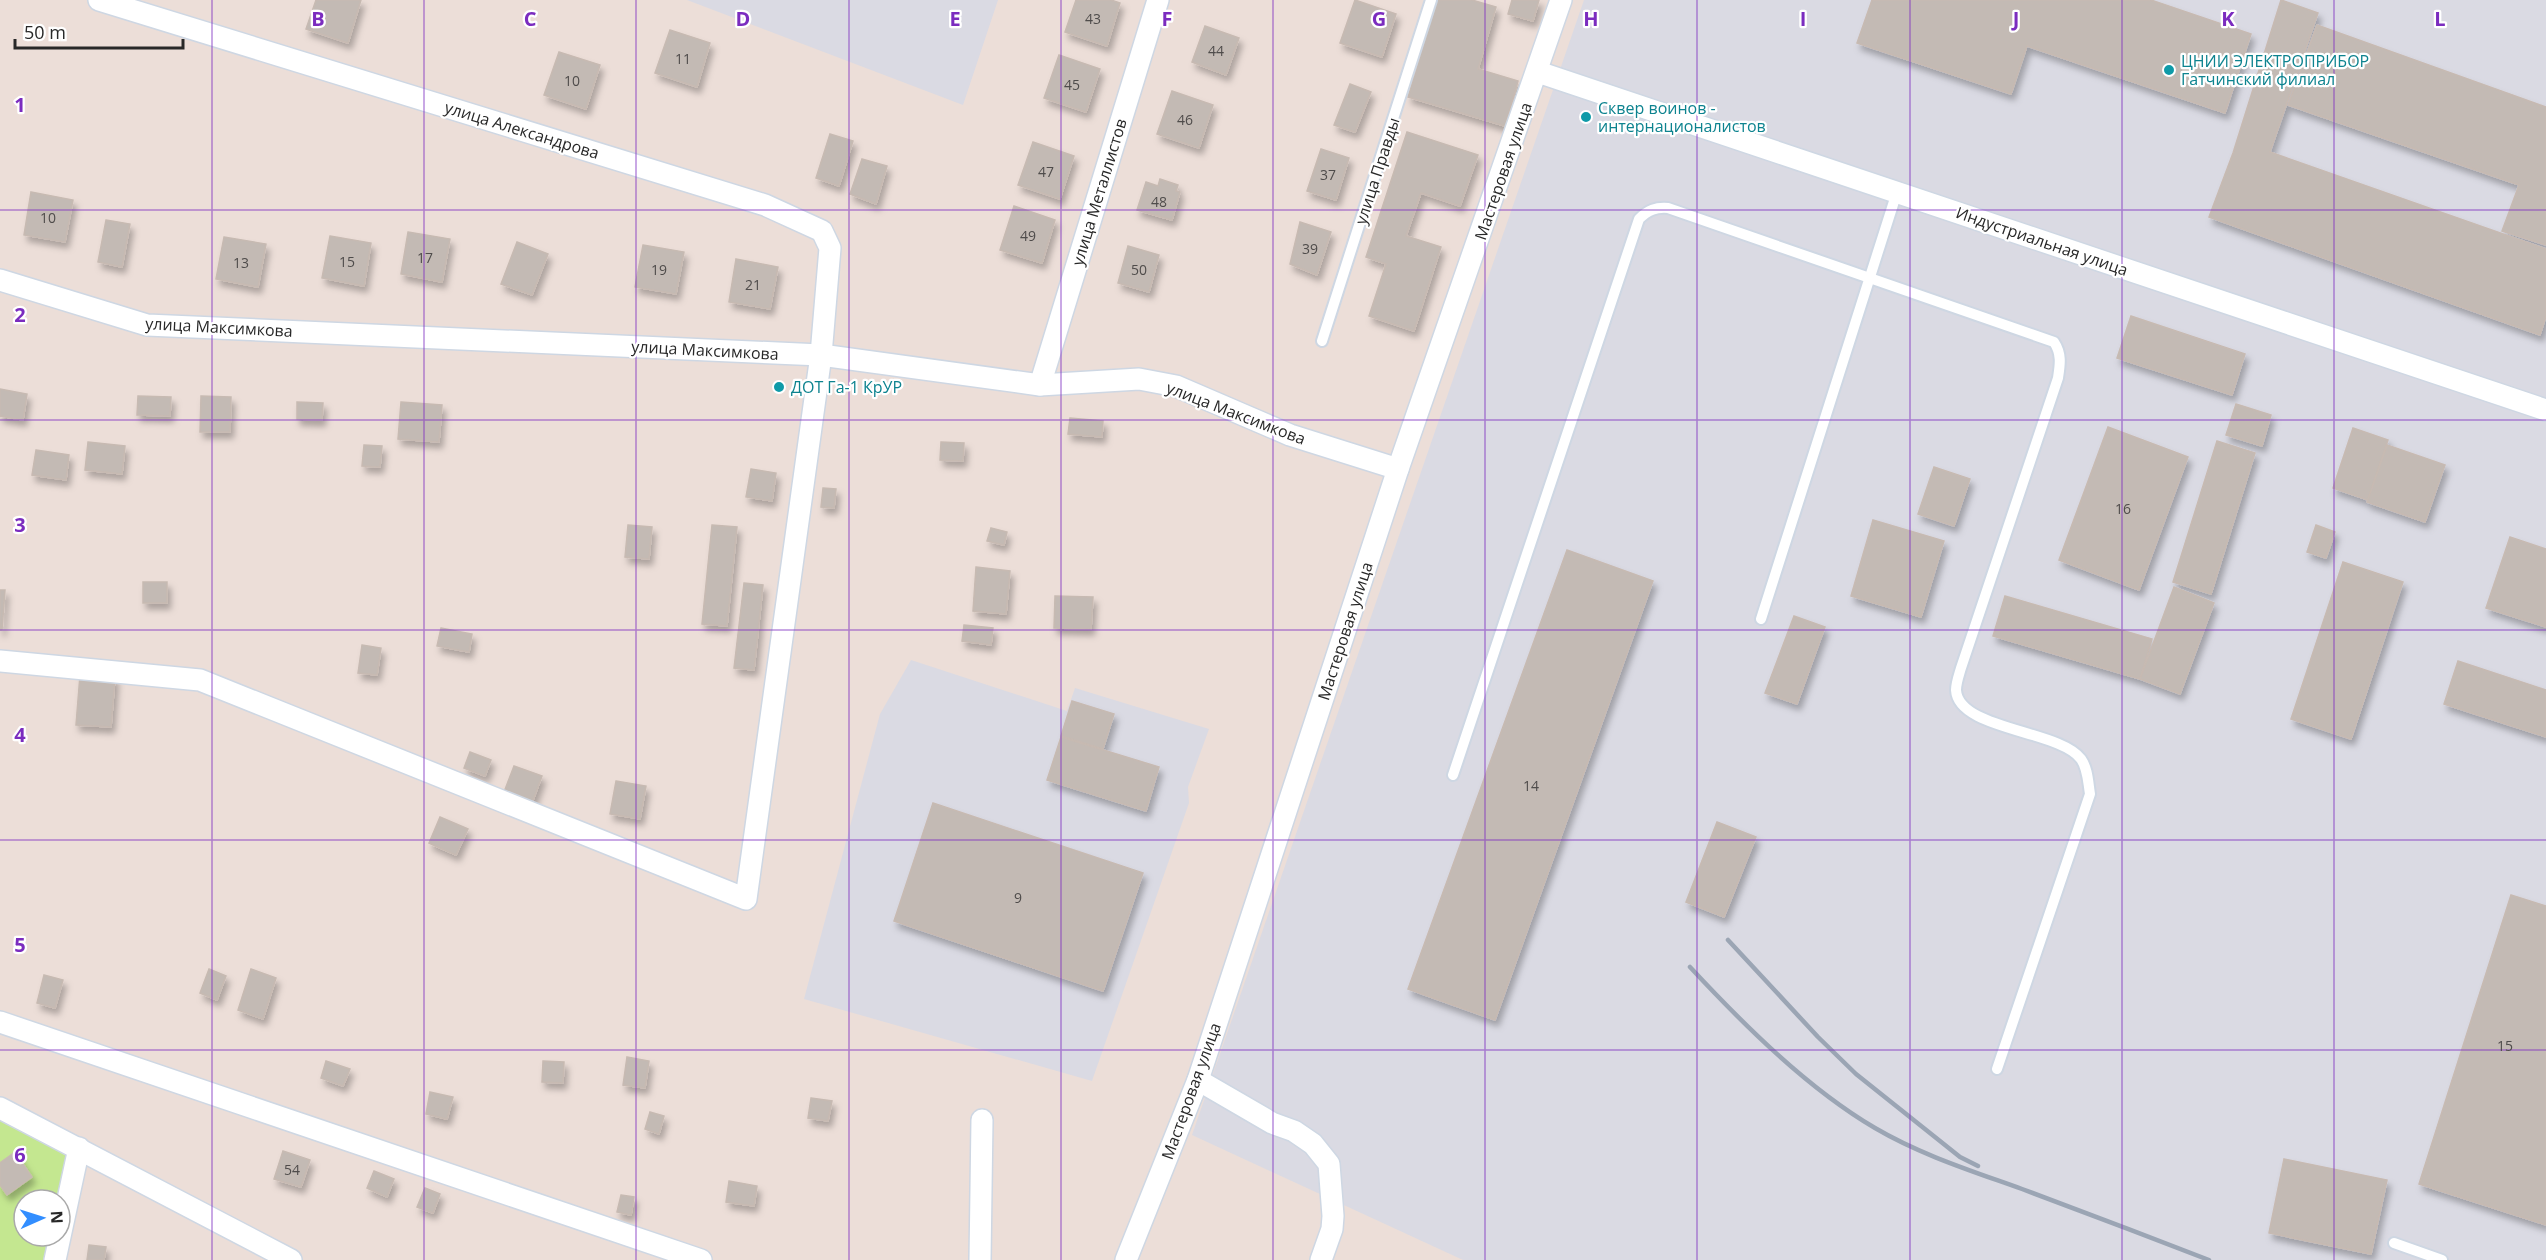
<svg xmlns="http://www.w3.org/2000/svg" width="2546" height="1260" font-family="'Open Sans',sans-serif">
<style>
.industrial{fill:#dadae3}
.green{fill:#c4e790;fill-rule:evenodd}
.building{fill:#c3bab4;stroke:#c7bab2;stroke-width:1.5;filter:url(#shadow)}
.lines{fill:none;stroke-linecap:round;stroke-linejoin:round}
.lane-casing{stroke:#ced7e3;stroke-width:14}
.street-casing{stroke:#ced7e3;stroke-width:24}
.lane{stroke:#fff;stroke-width:10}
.street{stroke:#fff;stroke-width:21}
.rail{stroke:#9ba5b4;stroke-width:4.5}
.grid{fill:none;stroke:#7b2cbf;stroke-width:1.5;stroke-opacity:0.55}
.culture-dot{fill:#0f9aa8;stroke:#fff;stroke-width:2}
.labels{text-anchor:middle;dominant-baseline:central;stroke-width:4.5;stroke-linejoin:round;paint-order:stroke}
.number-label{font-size:14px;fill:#4f4c4b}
.culture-label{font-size:16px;fill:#0d838f;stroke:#fff;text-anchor:start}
.street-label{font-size:16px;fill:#282828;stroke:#fff}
.grid-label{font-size:20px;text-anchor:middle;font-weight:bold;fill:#7b2cbf;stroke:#fff;stroke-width:4.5;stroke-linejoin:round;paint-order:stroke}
</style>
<defs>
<filter id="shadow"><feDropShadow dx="3.5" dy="6" stdDeviation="3" flood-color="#0004"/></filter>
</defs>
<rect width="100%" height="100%" fill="#ecded8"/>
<g class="industrial">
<polygon points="687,0 998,0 963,105"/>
<polygon points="1584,0 2546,0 2546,1260 1463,1260 1192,1135"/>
<polygon points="911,660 1067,711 1075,688 1209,729 1188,787 1189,803 1092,1081 804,999 880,714"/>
</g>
<path class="green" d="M0 1098 86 1141 62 1260H0ZM24 1200H60V1236H24Z"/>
<g class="building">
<polygon points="316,0 361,0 348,43 306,29"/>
<polygon points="1076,0 1111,0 1120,3 1107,46 1065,32"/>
<polygon points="1355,0 1396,14 1382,57 1340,43"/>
<polygon points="1436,0 1472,0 1496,7 1478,69 1518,81 1505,126 1408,97"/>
<polygon points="1512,0 1539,0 1533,21 1508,14"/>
<polygon points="1872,0 2151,0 2251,34 2225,113 2027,46 2011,94 1857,43"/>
<polygon points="2281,0 2318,13 2270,152 2546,249 2546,316 2540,335 2209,217 2233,153"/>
<polygon points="2317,25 2546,107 2546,245 2502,231 2519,185 2288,105"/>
<polygon points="1205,26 1239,38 1226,75 1192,62"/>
<polygon points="670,30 710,43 697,87 655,73"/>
<polygon points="559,52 600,65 586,109 544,95"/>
<polygon points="1059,55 1100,69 1086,112 1044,98"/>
<polygon points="1350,84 1371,92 1355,132 1334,125"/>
<polygon points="1172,91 1213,105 1199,148 1157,134"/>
<polygon points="1407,132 1478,155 1460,206 1421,193 1406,236 1441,247 1414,331 1369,316 1386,264 1366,257"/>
<polygon points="830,134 853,141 839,186 816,178"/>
<polygon points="1033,142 1074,156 1060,199 1018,185"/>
<polygon points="1321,149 1349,158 1336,200 1307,191"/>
<polygon points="862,159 887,166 876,204 850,194"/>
<polygon points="1160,179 1178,185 1176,191 1180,192 1172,220 1137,210 1146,182 1158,186"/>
<polygon points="31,192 73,200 65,242 24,235"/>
<polygon points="1014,206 1055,220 1042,263 1000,250"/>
<polygon points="106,220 130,224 122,267 98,262"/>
<polygon points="1300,222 1331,232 1317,275 1290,264"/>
<polygon points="408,232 450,239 442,282 401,274"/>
<polygon points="330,236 371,243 364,286 322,278"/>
<polygon points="224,237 266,244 258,287 216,279"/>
<polygon points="517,242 548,254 532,295 501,284"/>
<polygon points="643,245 684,252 676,294 635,287"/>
<polygon points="1128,246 1159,255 1149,292 1118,283"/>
<polygon points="736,259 778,267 770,309 729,302"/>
<polygon points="2131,316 2245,354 2232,395 2117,358"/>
<polygon points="0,389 27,394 23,420 0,416"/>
<polygon points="138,396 171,397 170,416 137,415"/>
<polygon points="201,396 231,397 230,432 200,432"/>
<polygon points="297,402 323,403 322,420 297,419"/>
<polygon points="401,402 442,405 439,442 398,439"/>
<polygon points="2236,404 2271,415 2262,446 2226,435"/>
<polygon points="1070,418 1103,421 1102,437 1068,434"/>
<polygon points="2108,427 2188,457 2139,590 2059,560"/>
<polygon points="2353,428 2388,440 2368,500 2333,488"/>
<polygon points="2217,441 2255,453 2211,594 2173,582"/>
<polygon points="88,442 125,446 122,474 85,470"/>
<polygon points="941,442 964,443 963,461 940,460"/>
<polygon points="364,445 382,446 380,467 362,466"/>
<polygon points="2387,445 2445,465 2425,522 2367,502"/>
<polygon points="36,450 69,455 66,480 32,475"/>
<polygon points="1934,467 1970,479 1954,526 1918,514"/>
<polygon points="751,469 776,473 772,501 746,497"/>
<polygon points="823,488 836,489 834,508 821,507"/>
<polygon points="1873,520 1944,541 1921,617 1851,596"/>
<polygon points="628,525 652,527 649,559 625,557"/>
<polygon points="712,525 737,527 727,626 702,624"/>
<polygon points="2316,525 2335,532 2326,558 2307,552"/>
<polygon points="991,528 1007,532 1004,545 987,541"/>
<polygon points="2510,537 2546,549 2546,627 2486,608"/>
<polygon points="1567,550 1653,581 1495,1020 1408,989"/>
<polygon points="2343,562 2403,582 2351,739 2291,719"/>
<polygon points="976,567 1010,571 1006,614 973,611"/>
<rect x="143" y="582" width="24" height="21"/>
<polygon points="744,583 763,585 754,670 734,668"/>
<polygon points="2174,587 2214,603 2180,694 2140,679"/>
<polygon points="0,590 5,590 2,630 0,630"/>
<polygon points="1055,596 1093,597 1091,629 1054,628"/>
<polygon points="2005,596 2152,639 2140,679 1993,636"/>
<polygon points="1794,616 1825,627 1797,704 1765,693"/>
<polygon points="964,625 993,628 991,645 962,641"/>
<polygon points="441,628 472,634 469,652 437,646"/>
<polygon points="362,645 381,648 377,675 358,673"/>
<polygon points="2458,661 2546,690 2546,737 2444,704"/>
<polygon points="80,675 115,677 111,727 76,725"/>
<polygon points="1072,701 1114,714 1103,749 1061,736"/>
<polygon points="1061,737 1159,767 1146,811 1047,780"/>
<polygon points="470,752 491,760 485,776 464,768"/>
<polygon points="514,766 542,776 532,803 504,792"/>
<polygon points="616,781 646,786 640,819 610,814"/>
<polygon points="933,803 1143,873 1103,991 894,921"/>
<polygon points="440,817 468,829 456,855 429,843"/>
<polygon points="1717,822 1756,837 1724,917 1686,902"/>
<polygon points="2511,895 2546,906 2546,1225 2419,1184"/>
<polygon points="209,969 226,976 217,1000 200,993"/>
<polygon points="251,969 276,978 263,1019 238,1010"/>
<polygon points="44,975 63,980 55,1008 37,1003"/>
<polygon points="627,1057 649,1061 645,1088 623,1085"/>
<polygon points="326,1061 350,1069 343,1086 321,1078"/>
<polygon points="543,1061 564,1062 563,1083 542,1082"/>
<polygon points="430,1092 453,1097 447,1119 426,1114"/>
<polygon points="811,1098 832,1101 828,1121 808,1118"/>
<polygon points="650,1112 664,1116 659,1134 645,1129"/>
<polygon points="283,1151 310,1160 301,1187 274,1179"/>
<polygon points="15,1152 32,1177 7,1195 0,1185 0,1163"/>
<polygon points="2284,1159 2387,1180 2371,1254 2269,1233"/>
<polygon points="374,1171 394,1179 387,1197 367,1188"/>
<polygon points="729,1181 757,1186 754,1206 726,1202"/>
<polygon points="425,1188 440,1194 433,1213 417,1207"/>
<polygon points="621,1195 634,1197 631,1215 617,1212"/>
<polygon points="89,1245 106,1247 104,1260 87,1260"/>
</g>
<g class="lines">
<g class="lane-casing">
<g id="lane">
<polyline points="1322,341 1431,0"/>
<polyline points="1761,619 1897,192"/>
<path d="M1453 775 1639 219C1648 210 1656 207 1668 208L2054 342C2062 354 2060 365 2058 378L1961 668C1959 675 1956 683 1956 690 1958 730 2060 730 2081 759 2088 769 2088 782 2090 794L1997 1069"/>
<polyline points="2394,1243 2442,1260"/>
</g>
</g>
<g class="street-casing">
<g id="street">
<polyline points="1538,72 2546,410"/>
<polyline points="0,280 147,325 821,355 1040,385 1139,379 1176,386 1290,435 1398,469"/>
<polyline points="1040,385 1158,0"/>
<polyline points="0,661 200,680 746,899 821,355 830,248 822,231 765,205 99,0"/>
<polyline points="0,1022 701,1260"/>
<polyline points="1198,1080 1272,1123 1294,1131 1313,1144 1329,1164 1333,1216 1332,1229 1321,1260"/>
<polyline points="0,1108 291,1260"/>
<polyline points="55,1260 79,1148"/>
<polyline points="980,1260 982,1120"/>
<polyline points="1126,1260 1198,1080 1398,469 1561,0"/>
</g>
</g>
<use href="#lane" class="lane"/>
<use href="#street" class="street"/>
<g class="rail">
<polyline points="1728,940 1818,1037 1856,1074 1960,1157 1978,1166"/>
<path d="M1690 967C1743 1024 1807 1088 1875 1128 1921 1155 1972 1171 2022 1189 2084 1212 2147 1236 2209 1260"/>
</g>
</g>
<path class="grid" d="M212 0V1260M424 0V1260M636 0V1260M849 0V1260M1061 0V1260M1273 0V1260M1485 0V1260M1697 0V1260M1910 0V1260M2122 0V1260M2334 0V1260M0 210H2546M0 420H2546M0 630H2546M0 840H2546M0 1050H2546"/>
<g class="culture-dot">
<circle cx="2169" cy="70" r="6"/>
<circle cx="1586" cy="117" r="6"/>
<circle cx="779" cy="387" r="6"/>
</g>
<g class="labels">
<g class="number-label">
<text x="1093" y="18">43</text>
<text x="1216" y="50">44</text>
<text x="683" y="58">11</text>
<text x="572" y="80">10</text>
<text x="1072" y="84">45</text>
<text x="1185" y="119">46</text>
<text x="1046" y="171">47</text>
<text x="1328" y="174">37</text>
<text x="1159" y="201">48</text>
<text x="48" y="217">10</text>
<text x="1028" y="235">49</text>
<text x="1310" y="248">39</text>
<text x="425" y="257">17</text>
<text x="347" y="261">15</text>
<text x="241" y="262">13</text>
<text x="659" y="269">19</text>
<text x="1139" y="269">50</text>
<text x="753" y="284">21</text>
<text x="2123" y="508">16</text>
<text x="1531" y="785">14</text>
<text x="1018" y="897">9</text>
<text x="2505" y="1045">15</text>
<text x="292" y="1169">54</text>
</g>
<g class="culture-label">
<text x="2181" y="61">ЦНИИ ЭЛЕКТРОПРИБОР<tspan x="2181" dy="18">Гатчинский филиал</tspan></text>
<text x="1598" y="108">Сквер воинов -<tspan x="1598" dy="18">интернационалистов</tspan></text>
<text x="791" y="387">ДОТ Га-1 КрУР</text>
</g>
<g class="street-label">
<text transform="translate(522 130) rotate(17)">улица Александрова</text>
<text transform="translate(1377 171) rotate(-72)">улица Правды</text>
<text transform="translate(1503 171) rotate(-71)">Мастеровая улица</text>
<text transform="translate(1099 192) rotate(-73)">улица Металлистов</text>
<text transform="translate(2042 241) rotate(19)">Индустриальная улица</text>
<text transform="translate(219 327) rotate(3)">улица Максимкова</text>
<text transform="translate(705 350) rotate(3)">улица Максимкова</text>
<text transform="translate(1236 413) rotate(21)">улица Максимкова</text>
<text transform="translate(1345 631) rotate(-72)">Мастеровая улица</text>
<text transform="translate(1191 1091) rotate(-70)">Мастеровая улица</text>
</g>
</g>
<g class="grid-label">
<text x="318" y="26">B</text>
<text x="530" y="26">C</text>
<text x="743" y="26">D</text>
<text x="955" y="26">E</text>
<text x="1167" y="26">F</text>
<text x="1379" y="26">G</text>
<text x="1591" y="26">H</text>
<text x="1803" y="26">I</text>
<text x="2016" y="26">J</text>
<text x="2228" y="26">K</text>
<text x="2440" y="26">L</text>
<text x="20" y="112">1</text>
<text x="20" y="322">2</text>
<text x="20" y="532">3</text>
<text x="20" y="742">4</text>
<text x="20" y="952">5</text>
<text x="20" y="1162">6</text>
</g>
<g transform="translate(42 1218) rotate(87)"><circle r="28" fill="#ffffff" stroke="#a9a9a9" stroke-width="1.5"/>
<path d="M0-4.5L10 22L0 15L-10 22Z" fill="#328eff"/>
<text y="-9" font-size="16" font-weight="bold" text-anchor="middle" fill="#282828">N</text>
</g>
<path d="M15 39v9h168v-9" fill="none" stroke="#282828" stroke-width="3"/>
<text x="24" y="39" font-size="18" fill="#282828" stroke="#ffffff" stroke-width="4.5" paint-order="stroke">50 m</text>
</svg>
